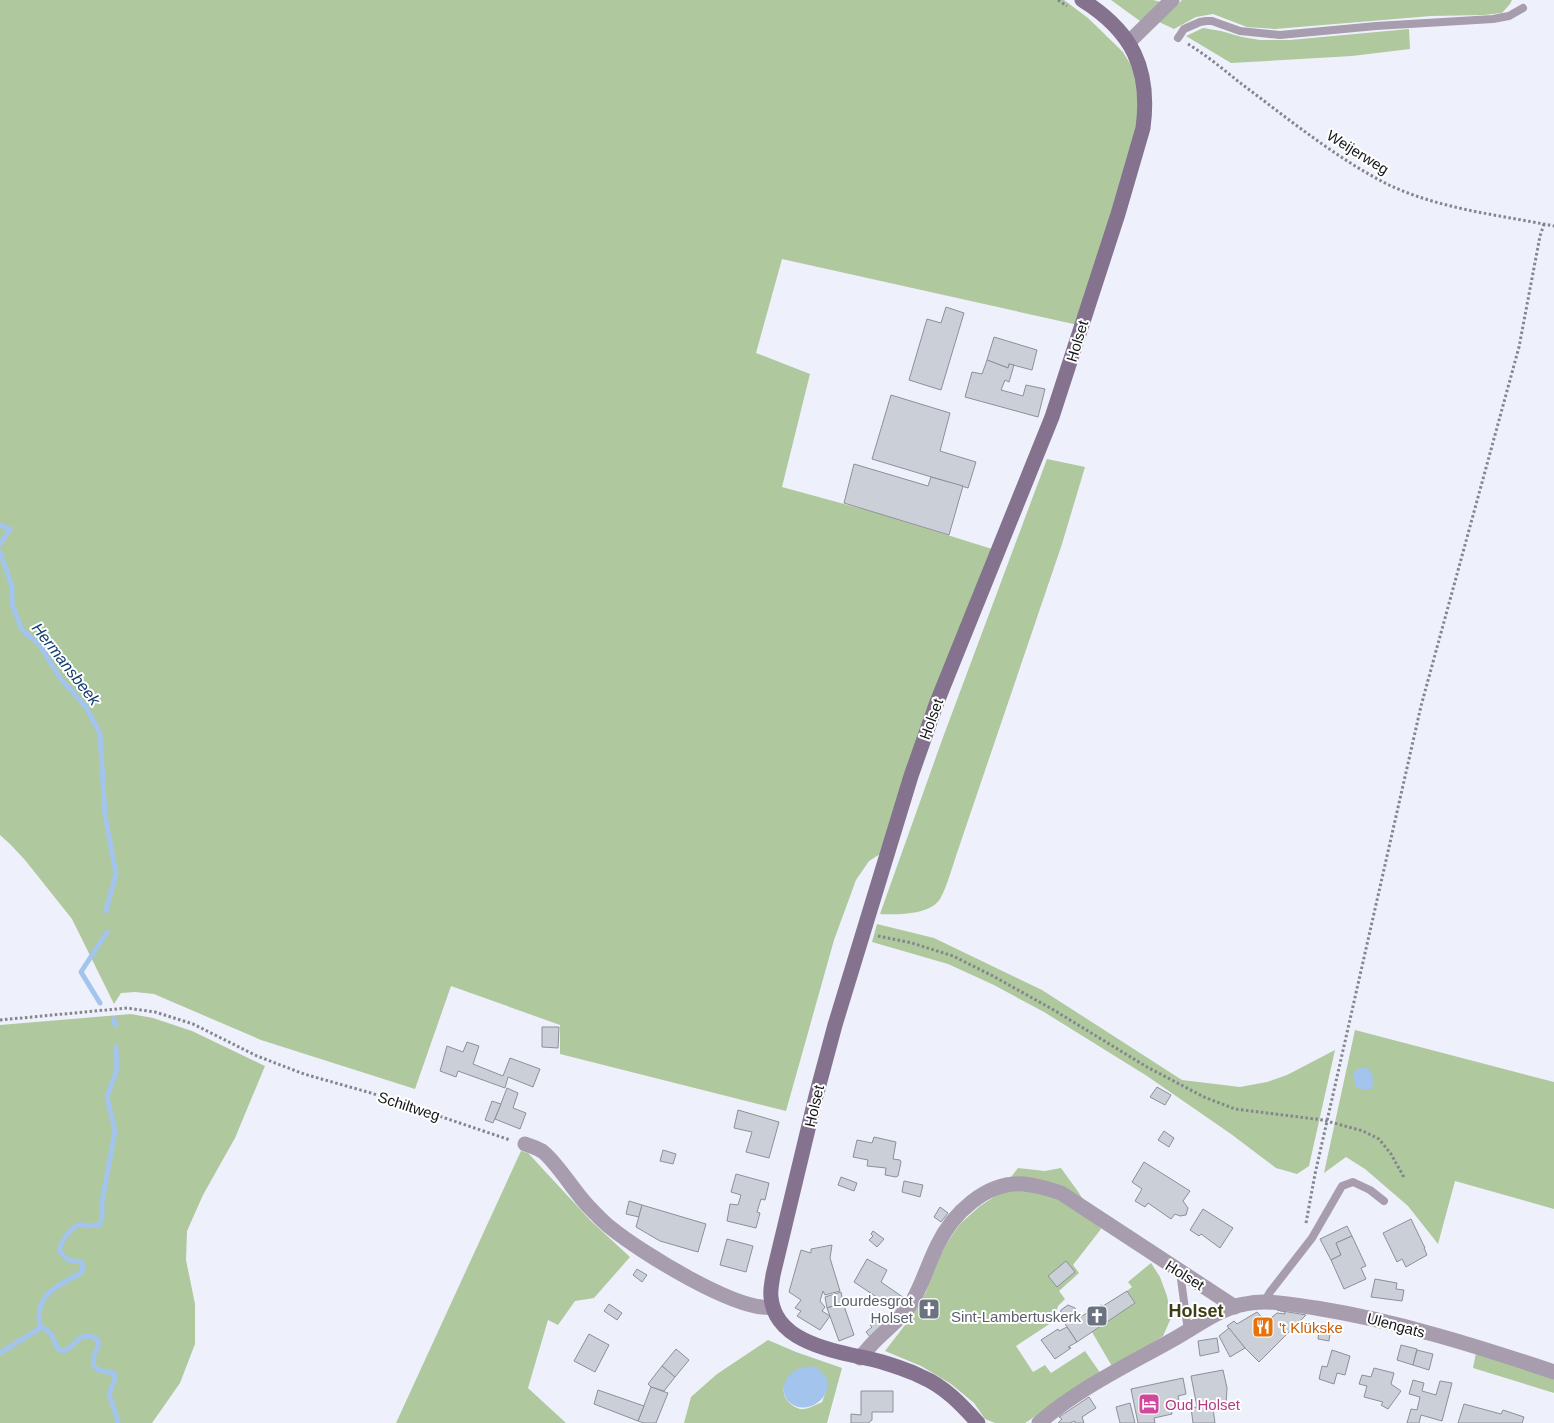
<svg xmlns="http://www.w3.org/2000/svg" width="1554" height="1423" font-family="Arial,sans-serif">
<style>
.green{fill:#afc89e;fill-rule:evenodd}
.water{fill:#a3c4ed}
.lines{fill:none;stroke-linecap:round;stroke-linejoin:round}
.stream{stroke:#a3c4ed;stroke-width:5}
.building{fill:#cbcfd8;stroke:#8d9099}
.path{stroke:#84868d;stroke-width:3;stroke-dasharray:2.5 2.5;stroke-linecap:butt}
.lane{stroke:#a89caf;stroke-width:8}
.street{stroke:#a89caf;stroke-width:15}
.secondary{stroke:#84728e;stroke-width:15}
.labels{text-anchor:middle;dominant-baseline:central;stroke-width:4;stroke-linejoin:round;paint-order:stroke}
.street-label{font-size:15px;fill:#15171a;stroke:#fff}
.worship-label{font-size:15px;fill:#5b616d;stroke:#fff;text-anchor:end}
.food-label{font-size:15px;fill:#c56008;stroke:#fff;text-anchor:start}
.hotel-label{font-size:15px;fill:#b23c85;stroke:#fff;text-anchor:start}
.water-label{font-size:16px;font-style:italic;fill:#123d70;stroke:#fff}
.quarter-label{font-size:18px;font-weight:bold;fill:#3d3e15;stroke:#fff}
</style>
<rect width="100%" height="100%" fill="#eef1fb"/>
<g class="green">
<polygon points="0,0 1064,0 1088,18 1123,52 1140,80 1148,97 1078,325 782,259 756,353 810,374 782,487 877,513 992,549 885,851 869,861 856,880 834,940 786,1111 560,1054 560,1025 451,986 415,1089 261,1040 154,994 135,992 121,993 114,1004 72,919 25,860 10,844 0,835"/>
<polygon points="1111,0 1153,0 1161,2 1140,21"/>
<polygon points="1182,0 1512,0 1510,4 1502,13 1484,15 1431,16 1275,29 1247,27 1213,14 1196,17 1174,29 1159,22"/>
<polygon points="1203,28 1221,31 1242,37 1260,40 1290,40 1409,29 1410,49 1352,56 1231,63 1186,36"/>
<path d="M1047 459 1085 467 1062 544 958 850C953 864 947 887 940 899 930 915 897 915 880 914L942 740Z"/>
<polygon points="877,924 934,938 1042,990 1182,1080 1240,1087 1267,1082 1287,1075 1335,1050 1309,1166 1297,1174 1276,1168 1231,1134 1147,1076 1044,1012 994,985 948,964 872,942"/>
<polygon points="131,1014 153,1018 192,1031 265,1066 235,1138 203,1195 187,1231 186,1260 195,1304 195,1344 180,1383 152,1423 0,1423 0,1025"/>
<polygon points="1355,1030 1554,1082 1554,1209 1455,1181 1438,1244 1408,1206 1365,1169 1346,1157 1324,1173"/>
<polygon points="521,1151 528,1153 591,1221 630,1257 594,1298 575,1301 558,1325 548,1320 528,1388 566,1423 396,1423"/>
<polygon points="1018,1168 1045,1171 1061,1168 1079,1193 1101,1229 1073,1265 1079,1273 1059,1291 1065,1299 1058,1306 1054,1321 1016,1346 1033,1372 1045,1365 1051,1373 1085,1351 1101,1374 1025,1423 995,1423 985,1419 974,1403 951,1384 921,1366 885,1351 905,1325 926,1292 930,1277 939,1258 950,1238 960,1224 980,1206 997,1195"/>
<polygon points="1151,1263 1160,1277 1167,1296 1171,1318 1163,1336 1113,1368 1092,1332 1135,1303 1127,1291 1132,1287 1128,1282"/>
<path d="M768 1340 796 1352 842 1368 827 1423H684L691 1397 717 1374ZM801 1368 827 1389 822 1402C817 1404 809 1409 803 1409 800 1410 795 1407 792 1405 775 1392 787 1375 801 1368Z"/>
<polygon points="1476,1353 1554,1375 1554,1393 1473,1368"/>
</g>
<g class="water">
<path d="M1362 1068H1368C1373 1074 1374 1081 1372 1089L1364 1090 1356 1087 1353 1074 1356 1070Z"/>
<path d="M813 1366C849 1384 810 1423 788 1401 778 1388 787 1372 801 1368 805 1367 809 1367 813 1366Z"/>
</g>
<g class="lines">
<g class="stream">
<polyline points="0,525 10,529 0,544"/>
<polyline points="0,552 12,586 12,604 22,630 39,644 60,678 86,707 100,734 105,815 116,874 106,911"/>
<polyline points="100,1003 81,972 107,932"/>
<polyline points="114,1019 115,1025"/>
<path d="M116 1047 117 1069 107 1097 115 1131 102 1202V1217L100 1225 86 1226 81 1224C70 1228 63 1239 59 1250 65 1258 69 1263 80 1261L83 1265 82 1272C59 1286 34 1293 40 1326 51 1331 53 1336 57 1348L63 1351C77 1347 77 1329 97 1339L99 1344C89 1364 90 1371 114 1373L115 1379 109 1394 118 1421 117 1423"/>
<polyline points="0,1353 42,1327"/>
</g>
</g>
<g class="building">
<polygon points="946,307 964,313 941,390 909,380 927,319 941,323"/>
<polygon points="994,337 1037,350 1032,370 1009,364 1008,368 987,360"/>
<polygon points="987,360 1008,368 1009,364 1014,365 1009,382 1005,380 1001,390 1023,396 1026,385 1045,389 1038,417 965,397 972,372 982,374"/>
<polygon points="891,395 950,413 940,451 976,462 968,488 872,459"/>
<polygon points="854,464 928,486 931,477 963,486 949,535 844,503"/>
<polygon points="542,1027 559,1027 558,1048 542,1047"/>
<polygon points="467,1042 479,1046 473,1064 503,1076 510,1058 540,1069 533,1087 508,1077 505,1088 458,1071 456,1077 440,1071 447,1046 463,1052"/>
<polygon points="1157,1087 1171,1095 1165,1105 1150,1097"/>
<polygon points="507,1088 518,1093 513,1108 526,1113 520,1129 495,1119"/>
<polygon points="492,1101 501,1104 493,1123 485,1120"/>
<polygon points="738,1110 779,1122 769,1158 746,1152 752,1132 734,1128"/>
<polygon points="1164,1131 1174,1138 1169,1147 1158,1140"/>
<polygon points="874,1137 896,1142 893,1159 900,1160 901,1162 898,1176 896,1177 885,1175 886,1168 867,1166 868,1160 853,1157 857,1140 872,1143"/>
<polygon points="663,1150 676,1154 673,1164 660,1161"/>
<polygon points="1144,1162 1190,1191 1183,1201 1188,1208 1186,1215 1180,1216 1175,1214 1171,1219 1148,1203 1145,1207 1135,1201 1142,1189 1132,1182"/>
<polygon points="736,1174 769,1183 765,1200 761,1199 757,1212 760,1213 756,1228 727,1221 730,1204 738,1205 741,1195 731,1192"/>
<polygon points="841,1177 857,1183 854,1191 838,1185"/>
<polygon points="904,1181 923,1185 920,1197 902,1192"/>
<polygon points="629,1201 642,1205 639,1217 626,1214"/>
<polygon points="642,1205 706,1224 698,1252 660,1241 636,1227"/>
<polygon points="940,1207 948,1213 941,1222 934,1217"/>
<polygon points="1203,1209 1233,1228 1220,1248 1201,1234 1199,1236 1190,1230"/>
<polygon points="1411,1219 1425,1248 1424,1248 1427,1255 1406,1267 1402,1259 1397,1262 1383,1233"/>
<polygon points="1347,1226 1352,1236 1336,1243 1341,1255 1331,1260 1320,1239"/>
<polygon points="873,1231 884,1239 877,1247 869,1240 873,1236 871,1234"/>
<polygon points="1352,1236 1366,1266 1361,1268 1366,1279 1344,1289 1331,1260 1341,1255 1336,1243"/>
<polygon points="727,1239 753,1246 746,1272 720,1265"/>
<polygon points="832,1245 830,1258 840,1291 825,1295 823,1291 820,1301 825,1307 822,1311 830,1316 820,1330 797,1316 801,1311 795,1308 801,1300 789,1292 801,1250 811,1253 811,1249"/>
<polygon points="867,1259 887,1270 881,1282 907,1300 899,1312 854,1282"/>
<polygon points="1066,1261 1075,1272 1057,1287 1048,1276"/>
<polygon points="637,1269 647,1275 642,1282 633,1275"/>
<polygon points="1375,1279 1397,1283 1396,1289 1404,1290 1402,1301 1371,1297"/>
<polygon points="1127,1291 1135,1303 1077,1342 1060,1316 1061,1310 1068,1305 1075,1308 1080,1317 1101,1305 1103,1306"/>
<polygon points="841,1292 843,1302 827,1308 825,1297"/>
<polygon points="843,1303 854,1335 839,1341 827,1308"/>
<polygon points="609,1304 622,1313 617,1320 604,1311"/>
<polygon points="1277,1310 1306,1315 1259,1362 1245,1348 1227,1326 1234,1321 1237,1324 1257,1312 1266,1322 1277,1313 1285,1314 1285,1312"/>
<polygon points="883,1314 890,1323 871,1338 866,1332 872,1327 870,1325"/>
<polygon points="1320,1324 1331,1325 1329,1341 1318,1339"/>
<polygon points="1067,1327 1077,1342 1068,1347 1071,1348 1055,1359 1041,1340 1058,1329 1059,1331"/>
<polygon points="1229,1328 1245,1348 1230,1357 1219,1336"/>
<polygon points="589,1334 609,1345 595,1372 574,1361"/>
<polygon points="1217,1338 1219,1352 1200,1356 1198,1341"/>
<polygon points="1401,1345 1417,1349 1413,1365 1397,1360"/>
<polygon points="676,1349 689,1360 675,1377 662,1366"/>
<polygon points="1332,1350 1350,1356 1345,1375 1337,1373 1334,1384 1319,1379 1322,1366 1327,1367"/>
<polygon points="1417,1350 1433,1354 1429,1370 1413,1365"/>
<polygon points="662,1366 675,1377 664,1391 651,1387 648,1384"/>
<polygon points="1374,1368 1394,1373 1391,1384 1401,1391 1388,1409 1381,1405 1383,1402 1364,1397 1367,1386 1359,1384 1362,1375 1371,1377"/>
<polygon points="1223,1370 1227,1388 1226,1405 1213,1408 1215,1423 1193,1423 1191,1408 1197,1407 1191,1376"/>
<polygon points="1183,1378 1186,1394 1178,1396 1180,1406 1171,1409 1172,1414 1154,1418 1155,1423 1138,1423 1131,1389"/>
<polygon points="1413,1380 1424,1383 1422,1391 1436,1395 1440,1381 1452,1383 1442,1421 1421,1415 1419,1423 1407,1423 1411,1409 1417,1410 1420,1397 1409,1394"/>
<polygon points="651,1387 668,1393 656,1423 644,1423 638,1421"/>
<polygon points="598,1390 644,1406 638,1421 594,1404"/>
<polygon points="861,1391 893,1391 893,1412 872,1412 872,1420 868,1423 851,1423 851,1414 861,1415"/>
<polygon points="1089,1397 1096,1408 1082,1417 1084,1423 1075,1423 1075,1421 1070,1423 1058,1423 1062,1419 1059,1417"/>
<polygon points="1130,1403 1135,1423 1120,1423 1116,1407"/>
<polygon points="1464,1404 1501,1414 1503,1410 1524,1417 1522,1423 1458,1423"/>
</g>
<g class="lines">
<g class="path">
<polyline points="1058,0 1067,6"/>
<path d="M1188 44C1206 55 1223 69 1239 82 1286 117 1337 159 1389 185 1440 209 1499 215 1554 226"/>
<polyline points="878,936 912,943 953,956 993,976 1052,1009 1147,1067 1204,1097 1235,1109 1323,1120 1363,1131 1379,1139 1391,1154 1405,1179"/>
<polyline points="0,1020 127,1008 155,1012 193,1024 257,1056 304,1074 371,1093 510,1140"/>
<polyline points="1306,1223 1315,1174 1421,706 1519,347 1540,236 1544,224"/>
</g>
<g class="lane">
<polyline points="1178,38 1184,29 1200,22 1206,21 1212,21 1240,31 1280,35 1376,26 1493,19 1509,16 1523,8"/>
<polyline points="1180,1272 1188,1331"/>
<polyline points="1264,1302 1270,1292 1312,1238 1342,1186 1353,1182 1370,1190 1384,1201"/>
</g>
<g class="street">
<polyline points="1129,42 1172,0"/>
<path d="M525 1144C531 1146 537 1148 542 1151 556 1161 575 1193 589 1207 596 1214 603 1222 611 1228 639 1251 738 1313 773 1307"/>
<path d="M860 1358C865 1352 870 1346 875 1341 888 1328 902 1318 912 1302 922 1285 928 1264 937 1246 952 1214 986 1181 1024 1184 1037 1185 1049 1189 1061 1193L1235 1307"/>
<path d="M1039 1423C1079 1388 1128 1365 1174 1339 1194 1328 1222 1307 1245 1304 1268 1299 1293 1305 1316 1308 1397 1321 1477 1346 1554 1372"/>
</g>
<path class="secondary" d="M978 1423C962 1405 944 1386 922 1377 911 1371 895 1366 882 1362 846 1352 775 1347 771 1297 770 1290 772 1282 773 1275L816 1096 835 1025 911 776 937 702 1052 417 1118 214 1143 128C1151 69 1132 31 1082 0"/>
</g>
<defs>
<g id="church-square" transform="scale(1.125)"><rect x="-9" y="-9" width="18" height="18" rx="4" fill="#6b7280" stroke="#fff"/><path d="M-1.2-6h2.4v3.5h3.3v2.4h-3.3V6h-2.4V-.1h-3.3v-2.4h3.3Z" fill="#fff"/></g>
<g id="restaurant-square" transform="scale(1.125)"><rect x="-9" y="-9" width="18" height="18" rx="4" fill="#e8710a" stroke="#fff"/><path d="M-5-6h1v4h1v-4h1v4h1v-4h1v5L-1.5 .5V6h-2V.5L-5-1ZM5-6V6H3V1.5H1.5Q1.5-4 5-6Z" fill="#fff"/></g>
<g id="hotel-square" transform="scale(1.125)"><rect x="-9" y="-9" width="18" height="18" rx="4" fill="#d1479c" stroke="#fff"/><path d="M-6-4.5h1.5V1H6V5H4.5V3h-9V5H-6ZM-4 0a1.8 1.8 0 1 1 3.6 0ZM.5 0V-2.5h3Q6-2.5 6 0Z" fill="#fff"/></g>
</defs>
<g fill-rule="evenodd">
<use href="#church-square" x="929" y="1309"/>
<use href="#church-square" x="1097" y="1316"/>
<use href="#restaurant-square" x="1263" y="1327"/>
<use href="#hotel-square" x="1149" y="1404"/>
</g>
<g class="labels">
<g class="street-label">
<text transform="translate(1358 152) rotate(32)">Weijerweg</text>
<text transform="translate(1077 341) rotate(-73)">Holset</text>
<text transform="translate(931 719) rotate(-70)">Holset</text>
<text transform="translate(409 1106) rotate(18)">Schiltweg</text>
<text transform="translate(814 1106) rotate(-77)">Holset</text>
<text transform="translate(1185 1275) rotate(32)">Holset</text>
<text transform="translate(1396 1325) rotate(15)">Ulengats</text>
</g>
<g class="worship-label">
<text x="913" y="1300">Lourdesgrot<tspan x="913" dy="17">Holset</tspan></text>
<text x="1081" y="1316">Sint-Lambertuskerk</text>
</g>
<g class="food-label">
<text x="1279" y="1327">'t Klükske</text>
</g>
<g class="hotel-label">
<text x="1165" y="1404">Oud Holset</text>
</g>
<g class="water-label">
<text transform="translate(66 664) rotate(52)">Hermansbeek</text>
</g>
<g class="quarter-label">
<text x="1196" y="1311">Holset</text>
</g>
</g>
</svg>
